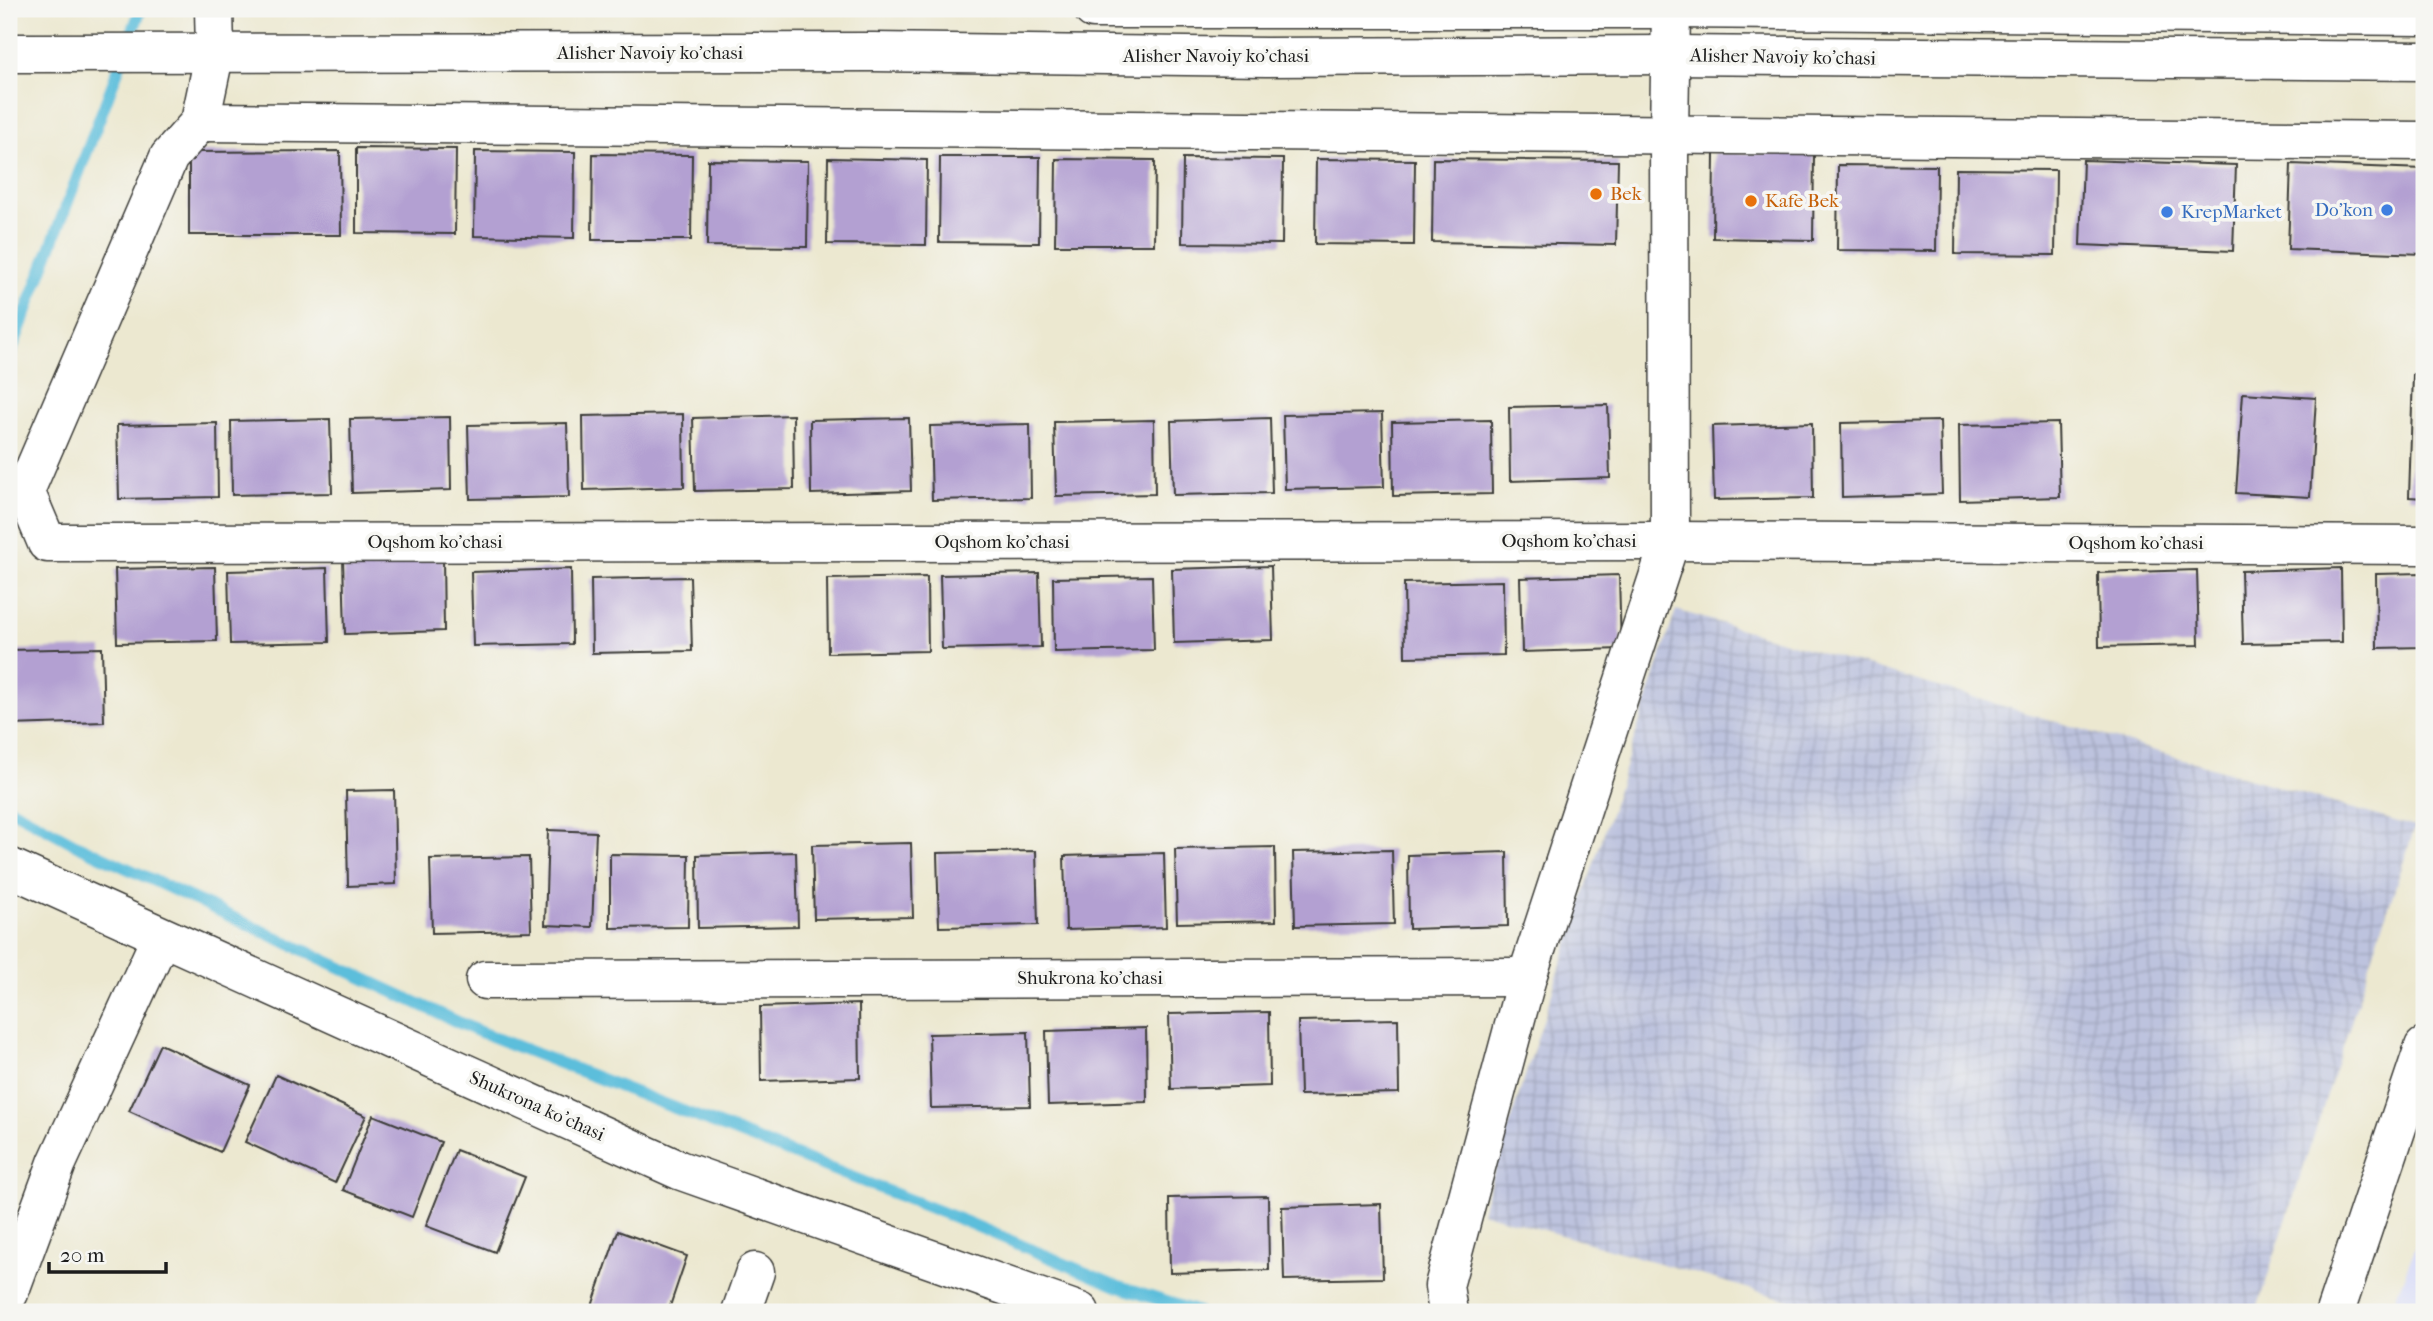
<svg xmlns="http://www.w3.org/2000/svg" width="2433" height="1321" font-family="'IM FELL French Canon',serif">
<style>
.built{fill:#d4d8f9}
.industrial{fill:url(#industrial-grid)}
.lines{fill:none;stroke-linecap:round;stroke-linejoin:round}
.stream{stroke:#5cbedb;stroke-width:12}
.building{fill:#b3a0d2}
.street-casing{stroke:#3b3b37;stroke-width:41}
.secondary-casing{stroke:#3b3b37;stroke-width:41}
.street{stroke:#fff;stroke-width:38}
.secondary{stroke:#fff;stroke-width:38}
.food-dot{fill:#e8710a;stroke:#f6f6f2;stroke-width:2.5}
.shop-dot{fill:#3f7fe0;stroke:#f6f6f2;stroke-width:2.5}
.labels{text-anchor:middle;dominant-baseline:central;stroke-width:7;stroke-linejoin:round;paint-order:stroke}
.street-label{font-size:19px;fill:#1c1c1c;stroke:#f6f6f2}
.food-label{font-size:19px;fill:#c56008;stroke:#f6f6f2;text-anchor:start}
.shop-label{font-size:19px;fill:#366cbe;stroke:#f6f6f2;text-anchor:end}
</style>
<defs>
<pattern id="industrial-grid" width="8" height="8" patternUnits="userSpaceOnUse" patternTransform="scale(1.75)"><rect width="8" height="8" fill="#bdc3de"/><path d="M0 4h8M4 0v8" fill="none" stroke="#a2a7be"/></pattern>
</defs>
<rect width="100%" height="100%" fill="#f6f6f2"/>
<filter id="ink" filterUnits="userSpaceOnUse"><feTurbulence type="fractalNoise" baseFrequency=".0143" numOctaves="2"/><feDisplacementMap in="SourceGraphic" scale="14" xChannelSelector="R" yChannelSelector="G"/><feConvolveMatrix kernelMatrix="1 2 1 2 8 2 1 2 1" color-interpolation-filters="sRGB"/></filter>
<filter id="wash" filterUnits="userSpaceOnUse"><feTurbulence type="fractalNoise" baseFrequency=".00686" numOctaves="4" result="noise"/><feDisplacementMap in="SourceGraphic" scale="28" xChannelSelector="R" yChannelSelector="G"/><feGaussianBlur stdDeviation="1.57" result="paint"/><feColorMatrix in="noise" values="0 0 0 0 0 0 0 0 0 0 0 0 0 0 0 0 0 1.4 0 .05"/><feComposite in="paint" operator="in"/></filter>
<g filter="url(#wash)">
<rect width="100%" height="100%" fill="#ece8d0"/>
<polygon class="built" points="2424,1225 2424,1312 2390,1312"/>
<polygon class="industrial" points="1676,610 2415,827 2256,1312 1830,1312 1481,1212"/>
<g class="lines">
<g class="stream">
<polyline points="9,357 141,9"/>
<polyline points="9,808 75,844 475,1030 964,1221 1119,1287 1198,1312"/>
</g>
</g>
<g id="blocks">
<g class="building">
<polygon points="356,148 456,149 455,234 356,233"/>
<polygon points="340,151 341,235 189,235 189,152"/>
<polygon points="475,151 575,152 574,238 474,236"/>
<polygon points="1714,153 1814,154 1813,240 1713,238"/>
<polygon points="593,154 692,155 691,240 592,240"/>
<polygon points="940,157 1040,157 1039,243 939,242"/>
<polygon points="828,158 927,160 926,245 827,244"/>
<polygon points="1183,158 1283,159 1282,244 1182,243"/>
<polygon points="1056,159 1155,160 1154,245 1055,245"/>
<polygon points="1316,159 1415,160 1414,245 1315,244"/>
<polygon points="1433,159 1618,161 1616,245 1432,242"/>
<polygon points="708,160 808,161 807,247 707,246"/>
<polygon points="2083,160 2236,165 2233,251 2080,245"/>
<polygon points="2291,164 2424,169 2424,254 2288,249"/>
<polygon points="1838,165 1937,166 1936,251 1837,250"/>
<polygon points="1956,169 2056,170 2055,255 1955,254"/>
<polygon points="2413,374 2424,374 2424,498 2409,497"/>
<polygon points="2243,393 2316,398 2310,497 2236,493"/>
<polygon points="1608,405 1610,478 1510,481 1509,407"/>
<polygon points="1382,413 1384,487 1285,489 1283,415"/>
<polygon points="683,414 684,487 584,490 583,416"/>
<polygon points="793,415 794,489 695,491 693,418"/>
<polygon points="450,417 451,490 352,493 350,419"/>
<polygon points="909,418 911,491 811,494 810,420"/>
<polygon points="1270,418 1272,493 1173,495 1171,421"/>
<polygon points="330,419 332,493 232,495 231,421"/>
<polygon points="1154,420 1155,494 1056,496 1054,422"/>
<polygon points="1491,420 1492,494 1393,496 1392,422"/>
<polygon points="1940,421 1942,494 1842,497 1841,423"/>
<polygon points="217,423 218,497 119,499 117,425"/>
<polygon points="567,423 569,497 470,499 468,425"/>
<polygon points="1812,423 1813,498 1714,500 1712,426"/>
<polygon points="2058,423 2060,497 1960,500 1959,425"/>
<polygon points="1030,424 1031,498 932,500 930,426"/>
<polygon points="443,557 444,631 345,634 343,559"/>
<polygon points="1271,566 1273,640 1174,643 1172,569"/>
<polygon points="215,567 217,641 117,643 115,569"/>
<polygon points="327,568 329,642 230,644 228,571"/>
<polygon points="2341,568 2342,642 2243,644 2241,571"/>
<polygon points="571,569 572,644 473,646 471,572"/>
<polygon points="2197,570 2199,645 2099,647 2098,573"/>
<polygon points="1039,573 1041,647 942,649 940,575"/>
<polygon points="2424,573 2424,647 2377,648 2376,574"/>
<polygon points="1619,575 1621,649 1522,652 1520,578"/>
<polygon points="1152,576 1154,650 1054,652 1053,578"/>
<polygon points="690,577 692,651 592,653 591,579"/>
<polygon points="927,577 928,651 828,653 827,579"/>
<polygon points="1503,581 1504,655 1405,657 1404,583"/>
<polygon points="102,648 104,722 9,725 9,650"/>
<polygon points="394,790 396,884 348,886 346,791"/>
<polygon points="548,830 596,832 592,927 545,925"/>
<polygon points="911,843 913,917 814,919 812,845"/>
<polygon points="1275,847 1276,921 1177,923 1175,849"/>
<polygon points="1392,850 1394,924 1295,926 1293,852"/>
<polygon points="1036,851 1038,925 939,927 937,853"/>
<polygon points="796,852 798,926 698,928 697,855"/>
<polygon points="1507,852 1508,926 1409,929 1408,855"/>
<polygon points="1164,853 1166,927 1066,930 1064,856"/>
<polygon points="610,854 689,855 688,927 610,928"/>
<polygon points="529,857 531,931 432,933 430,859"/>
<polygon points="859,1004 860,1078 761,1081 760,1007"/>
<polygon points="1269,1012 1270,1086 1171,1089 1169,1014"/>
<polygon points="1398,1019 1399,1093 1300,1095 1298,1021"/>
<polygon points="1146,1028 1147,1102 1048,1105 1046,1031"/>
<polygon points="1028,1032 1030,1106 931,1108 929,1034"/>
<polygon points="160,1044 250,1085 220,1152 129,1111"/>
<polygon points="276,1075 366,1116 335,1183 245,1142"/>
<polygon points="373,1115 441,1142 412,1217 343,1190"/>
<polygon points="456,1150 525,1177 495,1252 426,1226"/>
<polygon points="1268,1196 1269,1270 1170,1273 1169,1198"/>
<polygon points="1381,1204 1383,1278 1284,1280 1282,1207"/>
<polygon points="618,1231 687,1256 668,1312 590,1312"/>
</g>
</g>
</g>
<g filter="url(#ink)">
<use href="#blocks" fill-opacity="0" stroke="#3b3b37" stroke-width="2"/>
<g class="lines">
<g class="street-casing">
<g id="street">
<polyline points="214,9 215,51 200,122 2424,141"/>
<polyline points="200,122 169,157 25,491 47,543 1670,541 2424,545"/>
<polyline points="9,867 679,1170 1080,1312"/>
<polyline points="485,980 1527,977"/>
<polyline points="9,1293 57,1163 161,937"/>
<polyline points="741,1312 755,1272"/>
<polyline points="1448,1312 1444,1286 1527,977 1670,541 1669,134 1671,9"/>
<polyline points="2335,1312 2424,1047"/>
</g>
</g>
<g class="secondary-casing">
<g id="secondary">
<polyline points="1093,9 1671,9 2424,16"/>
<polyline points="9,53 873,52 1266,57 1671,55 2424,61"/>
</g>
</g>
<use href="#street" class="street"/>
<use href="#secondary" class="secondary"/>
</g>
</g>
<g class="food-dot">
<circle cx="1596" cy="194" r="7"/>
<circle cx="1751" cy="201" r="7"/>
</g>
<g class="shop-dot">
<circle cx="2387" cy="210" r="7"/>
<circle cx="2167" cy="212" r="7"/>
</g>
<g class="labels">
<g class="street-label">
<text x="650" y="53">Alisher Navoiy ko'chasi</text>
<text x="1216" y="56">Alisher Navoiy ko'chasi</text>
<text transform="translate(1783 57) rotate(1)">Alisher Navoiy ko'chasi</text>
<text x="1569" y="541">Oqshom ko'chasi</text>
<text x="435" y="542">Oqshom ko'chasi</text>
<text x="1002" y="542">Oqshom ko'chasi</text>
<text x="2136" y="543">Oqshom ko'chasi</text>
<text x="1090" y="978">Shukrona ko'chasi</text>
<text transform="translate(537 1106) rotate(24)">Shukrona ko'chasi</text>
</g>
<g class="food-label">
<text x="1610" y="194">Bek</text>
<text x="1765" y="201">Kafe Bek</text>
</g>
<g class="shop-label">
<text x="2373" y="210">Do'kon</text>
<text x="2181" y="212" text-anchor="start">KrepMarket</text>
</g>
</g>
<rect width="2433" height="1321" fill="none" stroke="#f6f6f2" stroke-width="35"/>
<path d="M49 1262v10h117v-10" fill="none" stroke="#1c1c1c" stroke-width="3.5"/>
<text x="60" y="1262" font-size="21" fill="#1c1c1c" stroke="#f6f6f2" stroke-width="5" paint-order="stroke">20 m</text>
</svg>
